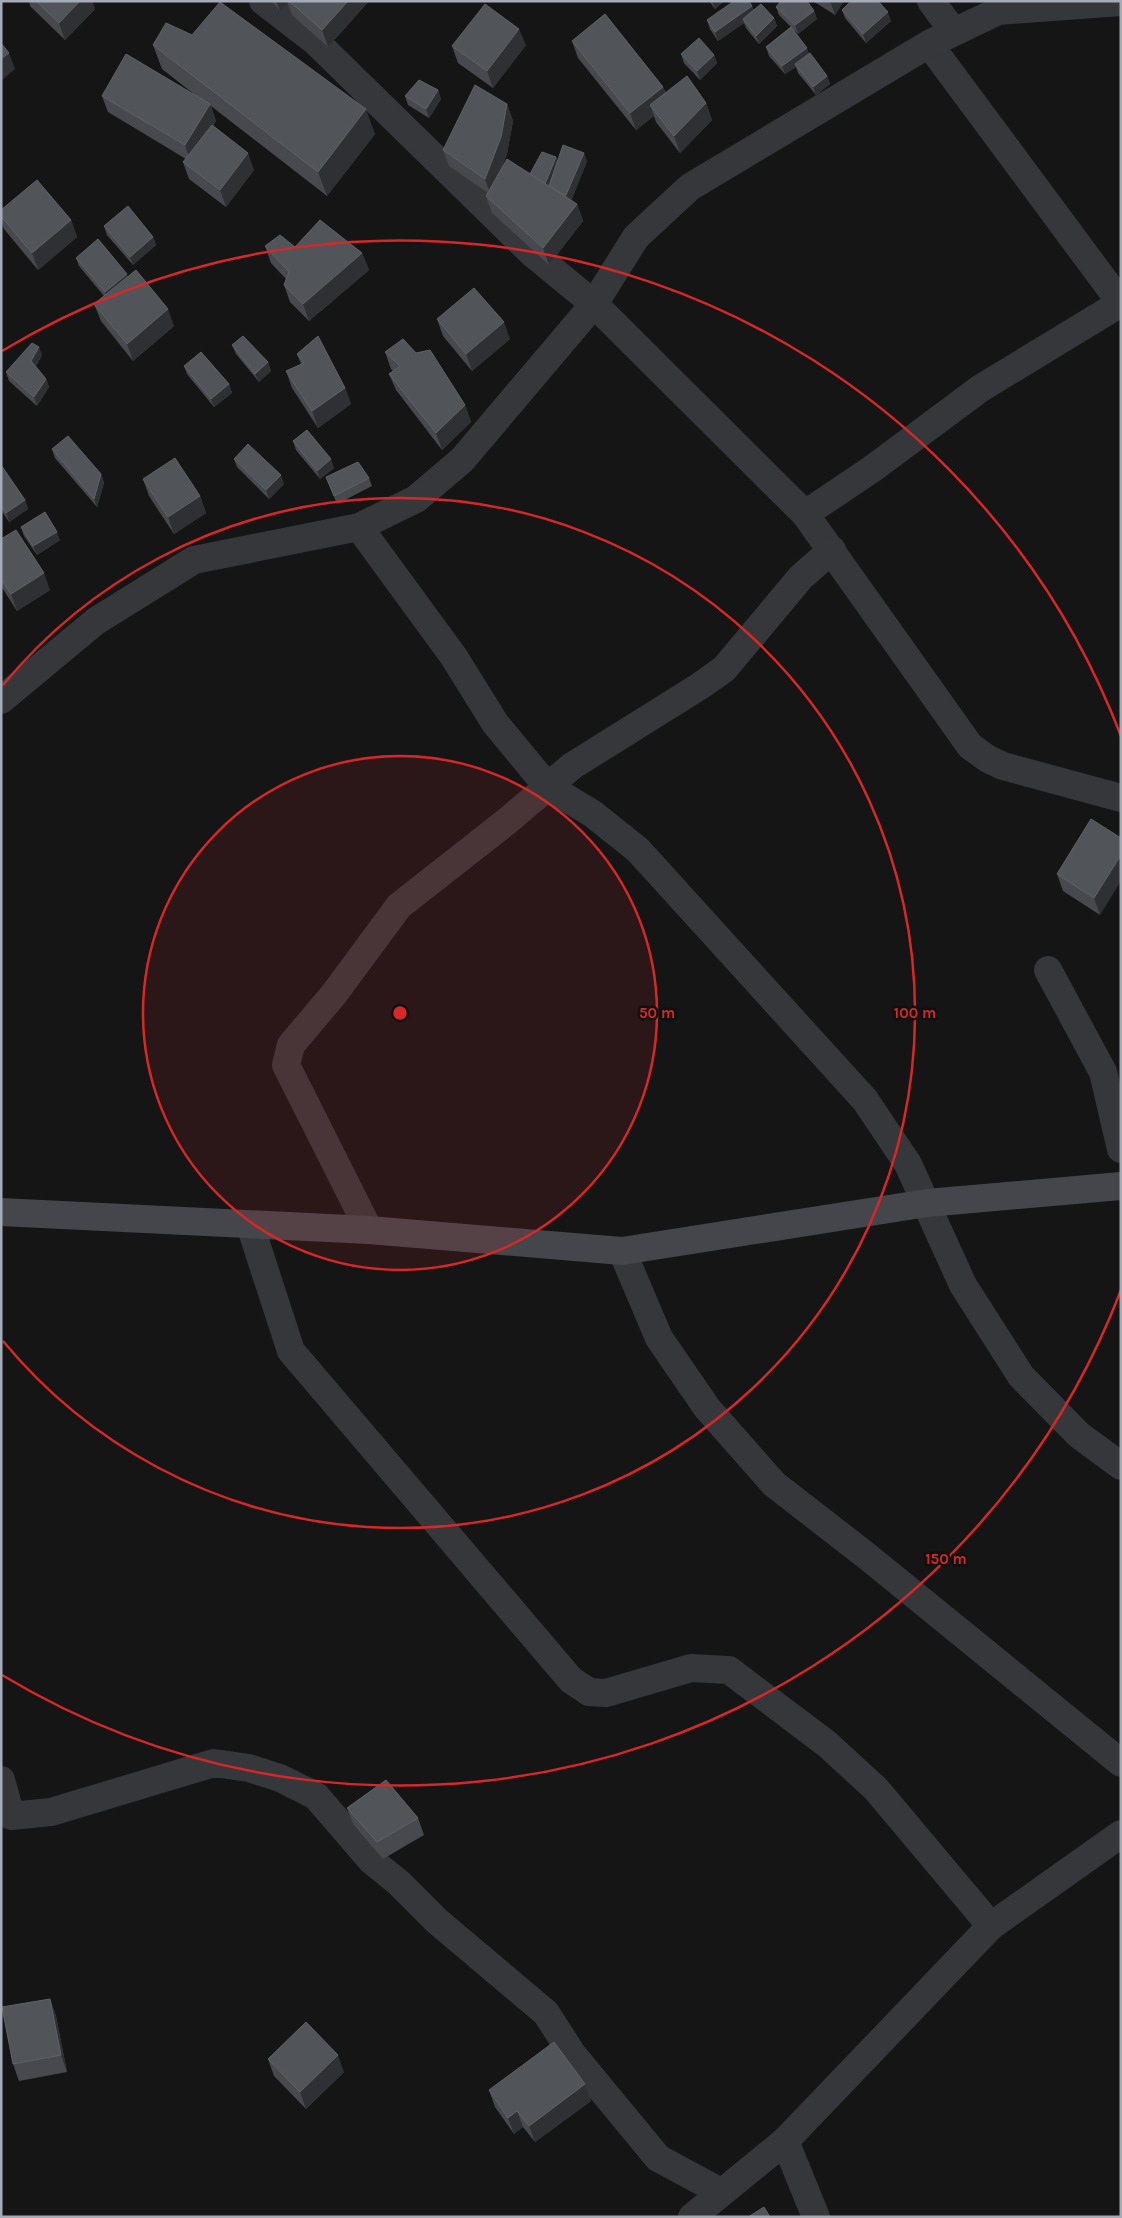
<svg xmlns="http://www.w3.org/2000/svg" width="1122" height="2218" font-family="Karla,sans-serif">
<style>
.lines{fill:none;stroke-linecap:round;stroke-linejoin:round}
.street{stroke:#36373b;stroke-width:28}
.secondary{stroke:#44464b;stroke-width:28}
.wall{fill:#47494e}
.shaded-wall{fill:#2f3033}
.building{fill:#515459;stroke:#5f6268}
.ring{fill:none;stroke:#d62828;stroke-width:2.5}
.centre{fill:#d62828;stroke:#101011;stroke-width:2.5}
.ring-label{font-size:15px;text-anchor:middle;font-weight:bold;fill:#d62828;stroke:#101011;stroke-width:5;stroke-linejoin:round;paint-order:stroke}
</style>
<rect width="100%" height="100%" fill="#151516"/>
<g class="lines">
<g class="street">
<polyline points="263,1 316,42 533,254 594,304 805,514 970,746 988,759 1003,766 1121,798"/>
<polyline points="931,1 953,31"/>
<polyline points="805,514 872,469 981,388 1121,303 929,44"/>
<polyline points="359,527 454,657 495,723 547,786 593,814 638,850 865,1100 908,1164 963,1285 1021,1376 1079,1435 1121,1466"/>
<polyline points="1,700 96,621 194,560 359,527 416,499 462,460 594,304 636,237 690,187 929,44 998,11 1121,2"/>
<polyline points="1048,970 1103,1072 1121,1149"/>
<polyline points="250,1225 291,1351 571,1680 589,1692 606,1693 691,1668 729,1670 827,1744 876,1789 991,1926"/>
<polyline points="369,1230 286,1065 291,1045 334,994 399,906 506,822 572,766 700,686 724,669 801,577 832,550"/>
<polyline points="622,1251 659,1338 707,1408 774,1484 868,1557 1121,1763"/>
<polyline points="1,1780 11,1816 51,1812 214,1763 249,1768 280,1778 316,1796 372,1861 399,1883 437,1921 546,2013 573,2055 658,2158 721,2192"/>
<polyline points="785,2141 816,2217"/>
<polyline points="692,2217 785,2141 991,1926 1121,1834"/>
</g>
<polyline class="secondary" points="1,1212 369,1230 622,1251 927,1203 1121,1186"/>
</g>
<g class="wall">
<polygon points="29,1 92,1 95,9 65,40 30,6"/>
<polygon points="272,1 369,1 328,47 292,15 288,4 280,11"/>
<polygon points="709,1 724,1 715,9"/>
<polygon points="813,1 844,1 835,15"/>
<polygon points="752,6 754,10 774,18 777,26 759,44 746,28 744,23 718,41 710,29 707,20"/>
<polygon points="776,7 814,11 817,19 798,34 791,27 809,53 827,76 830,84 816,95 798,73 796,67 785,74 769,56 766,47 791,27 779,15"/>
<polygon points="842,10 891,21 866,43 845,18"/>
<polygon points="572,41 663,87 666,93 706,103 712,120 680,153 656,122 654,116 636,130 578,58"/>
<polygon points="153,45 375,134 327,196 211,106 216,121 213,126 254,170 226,207 189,179 183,162 186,159 108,112 102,96 199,98 162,69"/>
<polygon points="526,45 493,88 458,63 452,46"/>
<polygon points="681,54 714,55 717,63 700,80 684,63"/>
<polygon points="438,90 441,99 429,118 408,105 405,96"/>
<polygon points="507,104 513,121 507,154 500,172 530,174 556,157 558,161 587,161 571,201 577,204 583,221 549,265 492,213 486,196 488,193 449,166 443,150"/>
<polygon points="1,210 71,220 77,237 38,270 4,229 1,221"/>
<polygon points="104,226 153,237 156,245 133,265 107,235"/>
<polygon points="265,246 295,247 362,253 369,270 309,321 290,302 284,285 286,279 271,263"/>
<polygon points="76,258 128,277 174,326 133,361 101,321 94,304 104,296 79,266"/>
<polygon points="437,319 510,339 472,371 443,336"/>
<polygon points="232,345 268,362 271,371 259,382 236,354"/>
<polygon points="385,352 465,405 471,422 442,450 396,390 389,374 393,371 391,369"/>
<polygon points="297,354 345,388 351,404 318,428 292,388 286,371 301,364"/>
<polygon points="42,355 36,366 46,379 49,387 37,406 9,381 6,372"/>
<polygon points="184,366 229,384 232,393 214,407 187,374"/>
<polygon points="293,441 334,468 320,479 296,450"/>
<polygon points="52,449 101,474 104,483 97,507 55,458"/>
<polygon points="234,459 284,484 269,499 237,467"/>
<polygon points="1,465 25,500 28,509 9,522 1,510"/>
<polygon points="326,477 369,478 372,486 337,504"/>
<polygon points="143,479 200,496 206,513 174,534 149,496"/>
<polygon points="21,527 60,540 37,555 24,536"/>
<polygon points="1,539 50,590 17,611 1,586"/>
<polygon points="1091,819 1100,915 1063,891 1057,874"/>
<polygon points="347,1808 418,1818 424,1835 383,1859 353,1824"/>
<polygon points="50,1999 56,2016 67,2072 19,2081 13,2064"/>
<polygon points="268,2059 344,2072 306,2109 274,2076"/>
<polygon points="585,2084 591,2101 535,2142 523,2127 514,2134 495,2107 489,2090"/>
</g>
<g class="shaded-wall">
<polygon points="80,1 92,1 95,9 65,40 59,23"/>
<polygon points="276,1 287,1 288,4 280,11"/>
<polygon points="348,1 369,1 328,47 322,30"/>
<polygon points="712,1 724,1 715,9"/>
<polygon points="830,1 844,1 835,15"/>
<polygon points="752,6 756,15 743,19 744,23 718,41 715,32"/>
<polygon points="814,11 817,19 798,34 795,25"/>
<polygon points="888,12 891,21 866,43 863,34"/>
<polygon points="774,18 777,26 759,44 756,36"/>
<polygon points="519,29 526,45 493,88 487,71"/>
<polygon points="807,48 810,56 795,64 796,67 785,74 782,66"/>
<polygon points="9,53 15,69 1,81 1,59"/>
<polygon points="714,55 717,63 700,80 697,71"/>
<polygon points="827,76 830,84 816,95 813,87"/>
<polygon points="663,87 669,104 650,105 654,116 636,130 630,113"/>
<polygon points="438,90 441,99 429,118 426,109"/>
<polygon points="706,103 712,120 680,153 674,136"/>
<polygon points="210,104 216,121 191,162 185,145"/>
<polygon points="507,104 513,121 507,154 491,196 485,179"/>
<polygon points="366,109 375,134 327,196 318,172"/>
<polygon points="248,153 254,170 226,207 220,190"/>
<polygon points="584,153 587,161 570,204 566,195"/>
<polygon points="556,157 560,166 550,189 545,185"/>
<polygon points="577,204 583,221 549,265 543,248"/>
<polygon points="71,220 77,237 38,270 32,253"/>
<polygon points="153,237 156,245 133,265 130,257"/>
<polygon points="362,253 369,270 309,321 303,304"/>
<polygon points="127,274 130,283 108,301 105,292"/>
<polygon points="168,309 174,326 133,361 127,344"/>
<polygon points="504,322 510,339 472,371 466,354"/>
<polygon points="39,347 42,355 34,369 31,361"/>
<polygon points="268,362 271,371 259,382 255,374"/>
<polygon points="46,379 49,387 37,406 34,397"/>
<polygon points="229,384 232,393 214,407 211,399"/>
<polygon points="345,388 351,404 318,428 312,411"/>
<polygon points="465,405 471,422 442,450 436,433"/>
<polygon points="331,459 334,468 320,479 317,471"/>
<polygon points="101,474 104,483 97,507 94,499"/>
<polygon points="281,475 284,484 269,499 266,490"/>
<polygon points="200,496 206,513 174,534 168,517"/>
<polygon points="25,500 28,509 9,522 6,513"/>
<polygon points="57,532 60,540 37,555 33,546"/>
<polygon points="44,573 50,590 17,611 11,594"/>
<polygon points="1121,855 1121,881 1100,915 1094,898"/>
<polygon points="50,1999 56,2016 67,2072 61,2055"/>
<polygon points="338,2055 344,2072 306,2109 300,2092"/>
<polygon points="585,2084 591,2101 535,2142 529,2126"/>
<polygon points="517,2111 523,2127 514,2134 508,2118"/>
</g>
<g class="building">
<polygon points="36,1 80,1 59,23"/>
<polygon points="289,1 348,1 322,30"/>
<polygon points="734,1 749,1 752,6 715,32 707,20"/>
<polygon points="781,1 807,1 814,11 795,25 776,7"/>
<polygon points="851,1 878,1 888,12 863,34 842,10"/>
<polygon points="220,2 366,109 318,172 153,45 166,23 192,35"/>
<polygon points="485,4 519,29 487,71 452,46"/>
<polygon points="761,4 774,18 756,36 743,19"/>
<polygon points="605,14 663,87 630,113 572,41"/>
<polygon points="791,27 807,48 782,66 766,47"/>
<polygon points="699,38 714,55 697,71 681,54"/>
<polygon points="1,43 9,53 1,59"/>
<polygon points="810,53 827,76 813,87 795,64"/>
<polygon points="126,54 210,104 185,145 102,96"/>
<polygon points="687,76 706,103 674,136 650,105"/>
<polygon points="419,80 438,90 426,109 405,96"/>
<polygon points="475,85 507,104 501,137 485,179 443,150"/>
<polygon points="212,125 248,153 220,190 183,162"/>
<polygon points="563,145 584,153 566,195 558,192 549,186"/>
<polygon points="542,152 556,157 545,184 530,174"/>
<polygon points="507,159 577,204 543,248 486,196"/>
<polygon points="37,180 71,220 32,253 1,216 1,210"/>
<polygon points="128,206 153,237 130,257 104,226"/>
<polygon points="320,220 362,253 303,304 284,285 289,272 265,246 280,235 295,247"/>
<polygon points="98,239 127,274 105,292 76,258"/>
<polygon points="136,270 168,309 127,344 94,304"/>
<polygon points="474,288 504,322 466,354 437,319"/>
<polygon points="243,336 268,362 255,374 232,345"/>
<polygon points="318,336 345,388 312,411 286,371 304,363 297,354"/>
<polygon points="403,339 416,353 430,350 465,405 436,433 389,374 400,366 385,352"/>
<polygon points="32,343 39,347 31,361 46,379 34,397 6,372"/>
<polygon points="201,352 229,384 211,399 184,366"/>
<polygon points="307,430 331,459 317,471 293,441"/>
<polygon points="68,436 101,474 94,499 52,449"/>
<polygon points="248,444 281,475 266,490 234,459"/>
<polygon points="175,458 200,496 168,517 143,479"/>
<polygon points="358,462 369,478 334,496 326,477"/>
<polygon points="1,465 25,500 6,513 1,506"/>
<polygon points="45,512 57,532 33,546 21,527"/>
<polygon points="16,530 44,573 11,594 1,579 1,539"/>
<polygon points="1091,819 1121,838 1121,855 1094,898 1057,874"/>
<polygon points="386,1780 418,1818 377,1842 347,1808"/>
<polygon points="50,1999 61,2055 13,2064 2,2007"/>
<polygon points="306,2022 338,2055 300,2092 268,2059"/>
<polygon points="554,2042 585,2084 529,2126 517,2111 508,2118 489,2090"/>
<polygon points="764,2207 770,2217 748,2217"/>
</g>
<circle cx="400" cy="1013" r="257" fill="#d62828" fill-opacity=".12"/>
<g class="ring">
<circle cx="400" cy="1013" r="257"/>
<path d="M3 685A515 515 0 1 1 3 1341"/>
<path d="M1121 1290A772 772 0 0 1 2 1675M2 351A772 772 0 0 1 1121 736"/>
</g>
<circle cx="400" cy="1013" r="8" class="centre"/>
<g class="ring-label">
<text x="657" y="1018">50 m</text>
<text x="915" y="1018">100 m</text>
<text x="946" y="1564">150 m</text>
</g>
<rect width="1122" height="2218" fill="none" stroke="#a6acb7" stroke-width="5"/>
</svg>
